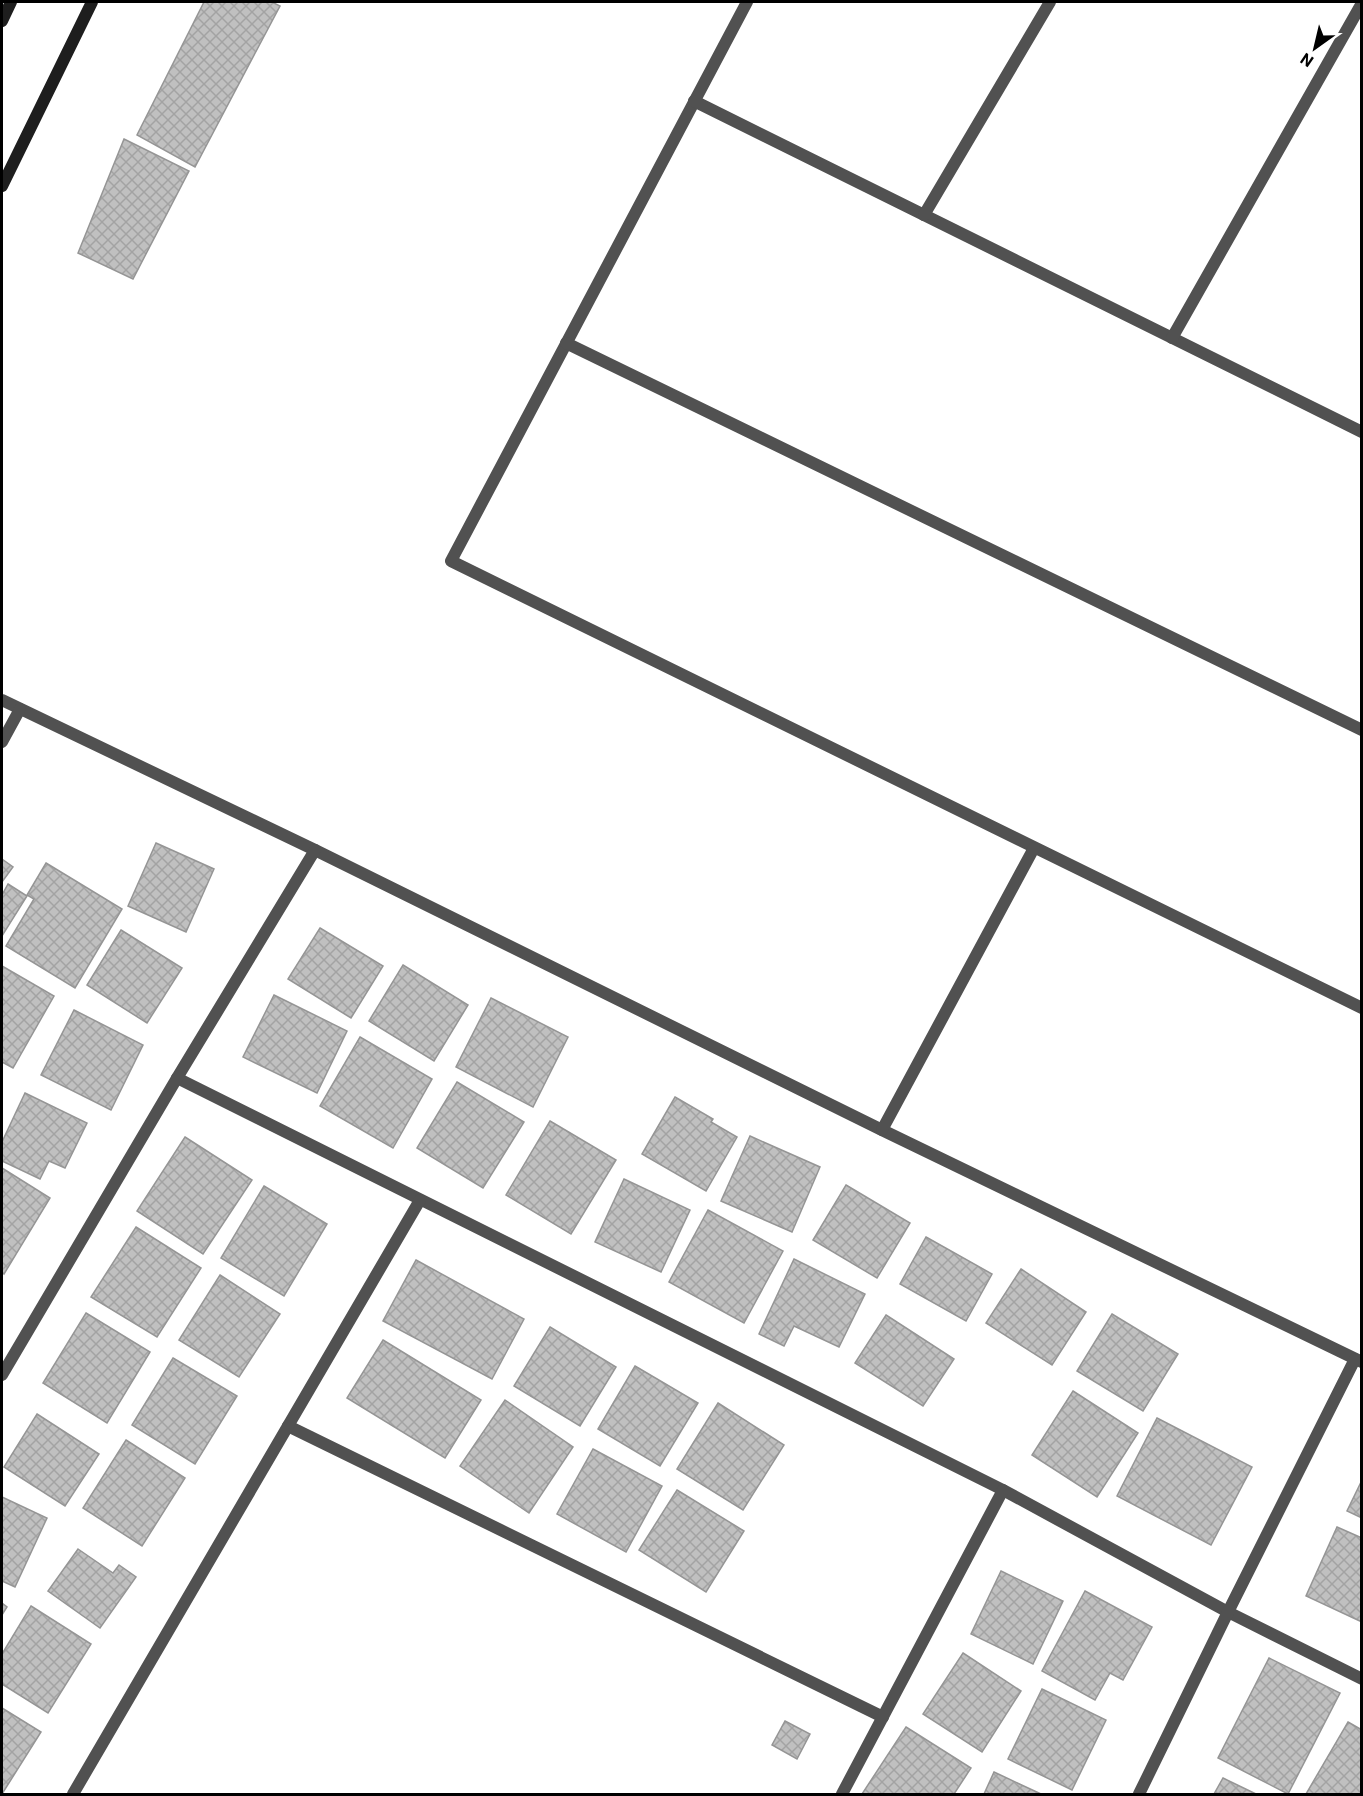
<svg xmlns="http://www.w3.org/2000/svg" width="1363" height="1796" font-family="Roboto,sans-serif">
<style>
.building{fill:url(#building-cross-hatch);stroke:#959595;stroke-width:1.5}
.lines{fill:none;stroke-linecap:round;stroke-linejoin:round}
.street{stroke:#515151;stroke-width:12}
.secondary{stroke:#1e1e1e;stroke-width:12}
</style>
<defs>
<pattern id="building-cross-hatch" width="8" height="8" patternUnits="userSpaceOnUse" patternTransform="scale(1.5)"><rect width="8" height="8" fill="#c0c0c0"/><path d="M0 0l8 8M0 8l8-8" fill="none" stroke="#a3a3a3"/></pattern>
</defs>
<rect width="100%" height="100%" fill="#fff"/>
<g class="building">
<polygon points="204,2 272,2 280,6 195,167 137,135"/>
<polygon points="124,139 189,171 133,279 78,253"/>
<polygon points="156,843 214,869 186,932 128,906"/>
<polygon points="2,859 13,867 2,882"/>
<polygon points="46,863 122,909 75,988 6,946 34,899 27,895"/>
<polygon points="8,884 27,896 2,936 2,895"/>
<polygon points="320,928 383,966 351,1018 288,979"/>
<polygon points="121,930 182,968 147,1023 87,985"/>
<polygon points="403,965 468,1005 434,1061 369,1021"/>
<polygon points="2,966 54,996 13,1068 2,1062"/>
<polygon points="274,995 347,1031 317,1093 243,1057"/>
<polygon points="491,998 568,1037 533,1107 456,1067"/>
<polygon points="74,1010 143,1045 111,1110 41,1075"/>
<polygon points="360,1037 432,1079 393,1148 320,1106"/>
<polygon points="457,1082 524,1122 483,1188 417,1148"/>
<polygon points="25,1093 87,1123 65,1168 49,1161 40,1179 2,1161 2,1142"/>
<polygon points="675,1097 713,1119 711,1122 737,1137 706,1191 642,1154"/>
<polygon points="550,1121 616,1160 571,1234 506,1195"/>
<polygon points="750,1136 820,1167 792,1232 721,1201"/>
<polygon points="185,1137 252,1180 203,1254 137,1211"/>
<polygon points="2,1168 50,1198 4,1274 2,1272"/>
<polygon points="624,1179 690,1210 661,1272 595,1242"/>
<polygon points="846,1185 910,1223 877,1278 813,1240"/>
<polygon points="264,1186 327,1224 284,1296 221,1258"/>
<polygon points="708,1210 783,1251 744,1323 669,1282"/>
<polygon points="136,1227 201,1268 157,1337 91,1297"/>
<polygon points="926,1237 992,1274 966,1321 900,1284"/>
<polygon points="794,1259 865,1294 839,1347 794,1326 784,1346 759,1334"/>
<polygon points="416,1260 524,1319 492,1379 383,1321"/>
<polygon points="1021,1269 1086,1312 1052,1365 986,1323"/>
<polygon points="220,1275 280,1314 239,1377 179,1340"/>
<polygon points="86,1313 150,1352 107,1423 43,1383"/>
<polygon points="1112,1314 1178,1354 1143,1411 1077,1371"/>
<polygon points="886,1315 954,1359 923,1406 855,1363"/>
<polygon points="550,1327 616,1367 580,1426 514,1386"/>
<polygon points="383,1340 481,1400 445,1458 347,1398"/>
<polygon points="173,1358 237,1396 195,1464 132,1425"/>
<polygon points="635,1366 698,1403 660,1466 598,1429"/>
<polygon points="1073,1391 1138,1433 1097,1497 1032,1455"/>
<polygon points="505,1400 573,1447 529,1513 460,1466"/>
<polygon points="718,1403 784,1445 743,1510 677,1469"/>
<polygon points="37,1414 99,1454 65,1506 4,1467"/>
<polygon points="1157,1418 1252,1467 1211,1545 1117,1496"/>
<polygon points="126,1440 185,1478 142,1546 83,1508"/>
<polygon points="593,1449 662,1486 626,1552 557,1514"/>
<polygon points="1362,1480 1362,1518 1347,1511"/>
<polygon points="677,1490 744,1531 706,1592 639,1550"/>
<polygon points="2,1497 47,1518 15,1587 2,1581"/>
<polygon points="1337,1527 1362,1538 1362,1622 1306,1596"/>
<polygon points="78,1549 113,1573 119,1565 136,1577 100,1628 48,1591"/>
<polygon points="1001,1571 1063,1601 1033,1664 971,1634"/>
<polygon points="1085,1591 1152,1627 1123,1680 1110,1673 1095,1700 1042,1671"/>
<polygon points="2,1603 7,1607 2,1615"/>
<polygon points="31,1606 91,1644 48,1713 2,1684 2,1654"/>
<polygon points="963,1653 1021,1691 982,1752 923,1714"/>
<polygon points="1269,1658 1340,1693 1288,1794 1218,1758"/>
<polygon points="1042,1689 1106,1720 1072,1790 1008,1759"/>
<polygon points="2,1708 41,1732 2,1794"/>
<polygon points="785,1721 810,1734 797,1759 772,1745"/>
<polygon points="1348,1722 1362,1730 1362,1794 1306,1794"/>
<polygon points="906,1727 971,1768 954,1794 862,1794"/>
<polygon points="994,1772 1041,1794 984,1794"/>
<polygon points="1223,1778 1256,1794 1214,1794"/>
</g>
<g class="lines">
<g class="street">
<polyline points="747,2 451,561 1362,1008"/>
<polyline points="694,101 1362,432"/>
<polyline points="924,215 1050,2"/>
<polyline points="1172,338 1362,3"/>
<polyline points="566,343 1362,730"/>
<polyline points="2,700 315,850 882,1130 1362,1362"/>
<polyline points="2,742 20,709"/>
<polyline points="177,1078 1003,1490 1228,1612 1362,1679"/>
<polyline points="882,1130 1034,848"/>
<polyline points="2,1375 177,1078 315,850"/>
<polyline points="288,1426 883,1717"/>
<polyline points="73,1794 420,1200"/>
<polyline points="842,1794 1003,1490"/>
<polyline points="1139,1794 1228,1612 1355,1359"/>
</g>
<g class="secondary">
<polyline points="2,21 11,2"/>
<polyline points="2,186 92,2"/>
</g>
</g>
<rect width="1363" height="1796" fill="none" stroke="#000000" stroke-width="6"/>
<g transform="translate(1315 48) rotate(214)" stroke="#ffffff" stroke-width="4.5" paint-order="stroke">
<path d="M0-4.5L10 22L0 15L-10 22Z" fill="#000000"/>
<text y="-9" font-size="16" font-weight="bold" text-anchor="middle" fill="#000000">N</text>
</g>
</svg>
